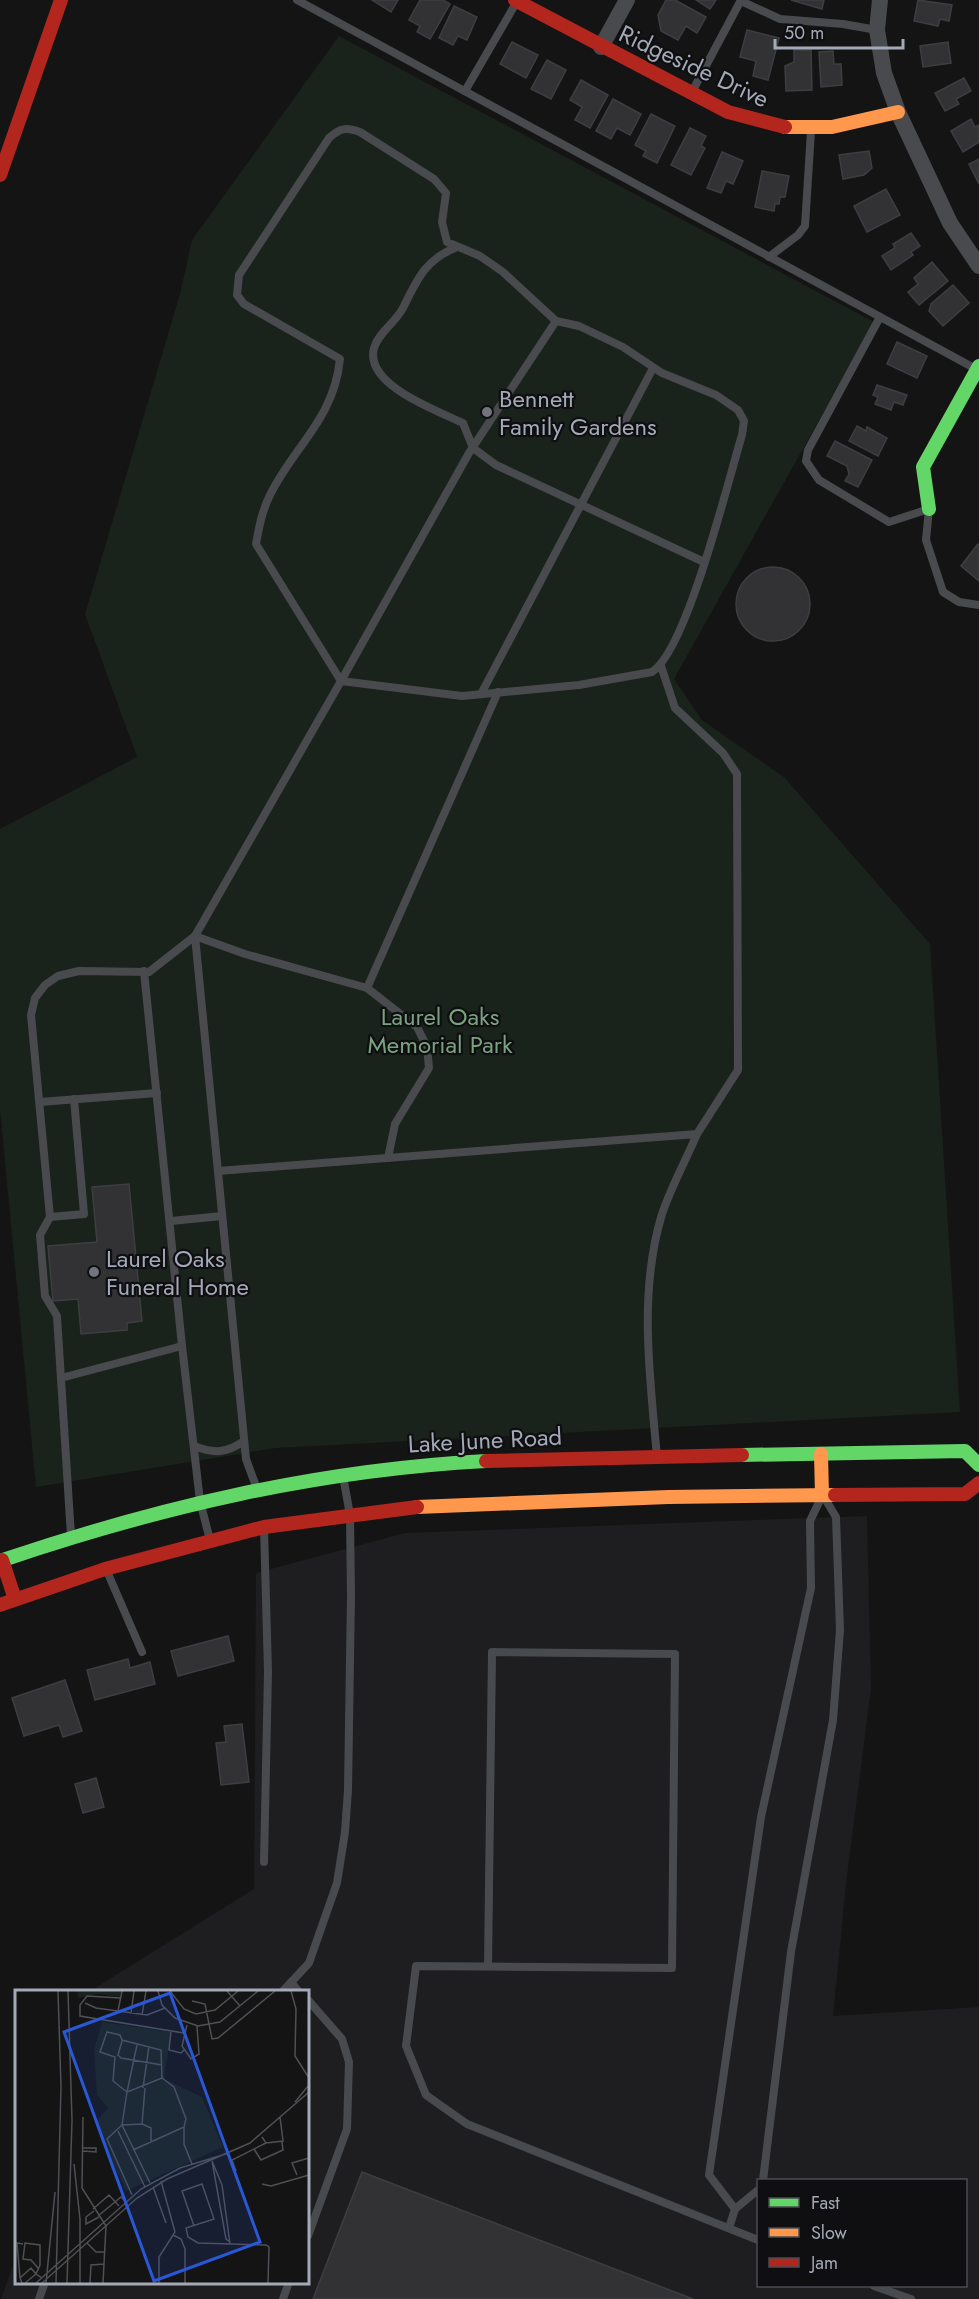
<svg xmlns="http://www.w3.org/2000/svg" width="979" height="2299" font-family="Jost,sans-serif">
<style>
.built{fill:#1e1e20;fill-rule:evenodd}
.green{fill:#1a221c}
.building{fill:#323234;stroke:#3d3e41;stroke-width:1.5}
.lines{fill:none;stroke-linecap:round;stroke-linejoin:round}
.lane{stroke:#484a4d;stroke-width:8}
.street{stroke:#484a4d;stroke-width:16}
.fast{stroke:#63d668;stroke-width:14}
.slow{stroke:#ff974d;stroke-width:14}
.jam{stroke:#b3261e;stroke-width:14}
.poi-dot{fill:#72757e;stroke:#0f0e10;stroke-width:2}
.labels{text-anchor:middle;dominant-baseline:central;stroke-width:4.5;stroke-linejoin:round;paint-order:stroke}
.street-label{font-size:24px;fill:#a4a9b7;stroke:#0f0e10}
.poi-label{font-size:24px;fill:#a4a9b7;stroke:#0f0e10;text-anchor:start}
.park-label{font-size:24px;fill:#79a37f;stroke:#0f0e10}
.inset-road{fill:none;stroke:#4e5055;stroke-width:1.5}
.view{fill:#2a57d5;fill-opacity:0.15;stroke:#2a57d5;stroke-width:3}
.inset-edge{fill:none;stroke:#a4a9b7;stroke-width:3}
</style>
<rect width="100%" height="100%" fill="#141414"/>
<path class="built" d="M867 1516 871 1688 846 1884 833 2016 979 2007V2299H1L16 2257V2282H308V1992L94 1991 95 1988 254 1889 256 1573 405 1533ZM758 2180H966V2286H758Z"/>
<polygon class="green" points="339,36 874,322 674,679 702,720 785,778 930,944 960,1412 276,1448 36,1487 0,1109 0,829 137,757 85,614 180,294 192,240"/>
<g class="building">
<polygon points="372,0 398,0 391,12"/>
<polygon points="420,0 443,0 450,4 430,39 417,32 420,26 409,20"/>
<polygon points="666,0 675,0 706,17 697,33 686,26 678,40 661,31 658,15"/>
<polygon points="696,0 716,0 710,9"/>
<polygon points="791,0 824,0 822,9"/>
<polygon points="918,0 952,5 949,21 940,19 938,26 914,21"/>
<polygon points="454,6 477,17 467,40 458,36 453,45 439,38"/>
<polygon points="747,30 779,38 768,80 753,76 756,61 740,57"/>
<polygon points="512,42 538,55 526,78 500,64"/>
<polygon points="948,42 951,63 923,67 920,46"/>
<polygon points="794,50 811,50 812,90 786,91 785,66 794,62"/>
<polygon points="833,51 834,64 841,64 842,85 821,87 819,52"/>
<polygon points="547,60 566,70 551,99 531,89"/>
<polygon points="964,78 971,91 956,99 959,104 945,111 935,93"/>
<polygon points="581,80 608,95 590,128 575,120 582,107 570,100"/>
<polygon points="613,99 641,114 630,135 617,128 611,139 596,131"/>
<polygon points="651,114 675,126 657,163 643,156 646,151 635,145"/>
<polygon points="971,119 975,127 979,125 979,142 963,152 951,131"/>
<polygon points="690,128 706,136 701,146 705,148 691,175 671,165"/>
<polygon points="869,151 872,168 864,175 843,179 839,155"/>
<polygon points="722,152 743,161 733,184 726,181 721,193 707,188"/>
<polygon points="979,159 979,184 969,164"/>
<polygon points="762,171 789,176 785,197 780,197 779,204 775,204 774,211 755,207"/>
<polygon points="886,189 900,215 867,232 854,206"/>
<polygon points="911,233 920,246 911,252 913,255 891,270 882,256 895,248 893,244"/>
<polygon points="932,262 948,281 919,305 908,292 918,284 914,278"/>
<polygon points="953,285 969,303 943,326 929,311 931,304"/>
<polygon points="897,342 927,356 917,378 887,364"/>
<polygon points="877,385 907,395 903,405 894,402 891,410 875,404 878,397 873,395"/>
<polygon points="857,426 866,431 867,427 887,438 878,456 849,441"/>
<polygon points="835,441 872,460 858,487 845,481 849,474 847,466 827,456"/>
<polygon points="978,544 979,545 979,581 961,566"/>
<circle cx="773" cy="604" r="37"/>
<polygon points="129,1184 142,1321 127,1323 127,1330 81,1334 78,1299 53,1301 48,1246 97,1242 92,1187"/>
<polygon points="228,1636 234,1661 178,1676 171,1651"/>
<polygon points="128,1659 130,1668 150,1662 155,1684 95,1700 87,1670"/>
<polygon points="65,1680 82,1731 63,1737 59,1725 24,1736 12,1698"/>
<polygon points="242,1724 249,1782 221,1785 216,1743 226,1742 224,1726"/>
<polygon points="96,1778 104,1807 83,1813 75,1784"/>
<polygon points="362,2172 693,2299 313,2299"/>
</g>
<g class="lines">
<g class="lane">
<polyline points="297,0 976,369"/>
<polyline points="741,1 780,19 843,24 877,30"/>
<polyline points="693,90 741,0"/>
<polyline points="465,91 516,3"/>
<path d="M455 248C425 260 417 280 403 308 396 322 378 333 374 348 364 385 438 411 463 423L473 448 496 465 704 562"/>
<polyline points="769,257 798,235 805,226 811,131"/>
<polyline points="880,317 808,450 806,461 819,480 889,522 929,509 926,540 943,592 959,602 979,605"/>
<polyline points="661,666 675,708 723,753 737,774 738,1070 697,1134"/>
<polyline points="481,694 653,368"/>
<polyline points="144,971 182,1346 200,1501 210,1540"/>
<polyline points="40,1102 157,1093"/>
<polyline points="388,1158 395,1124 429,1068 427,1047 417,1027 367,988 498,692"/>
<path d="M218 1171 697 1134C686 1160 671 1187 662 1214 638 1293 650 1376 657 1457"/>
<polyline points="50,1217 84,1214 74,1099"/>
<polyline points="171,1221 222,1216"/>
<polyline points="61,1378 182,1346"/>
<path d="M194 1446C214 1454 227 1453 244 1441"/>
<polyline points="257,1489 246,1459 195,936 245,954 367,988"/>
<polyline points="264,1527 268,1672 264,1862"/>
<path d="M71 1536 57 1316 45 1296 40 1235 50 1217 31 1015 35 998 45 985 58 976 79 971 149 972 195 936 341 681 462 696 579 685 652 672C687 650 728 481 742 435L744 421 738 410 716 395 662 373 623 347 579 326 556 321 503 272 480 256 447 242 442 222 446 193 434 179 360 132C346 127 340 128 329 138L239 275 237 295 244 304 340 359C334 419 294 446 270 495 262 511 259 527 256 544L341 681 469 453 556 321"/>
<polyline points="106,1569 142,1652"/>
<polyline points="488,1966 492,1652 675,1654 672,1968 416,1966 406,2046 426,2095 467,2124 758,2240"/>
<polyline points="291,1982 299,1992"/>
<polyline points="282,1992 309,1963 337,1883 345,1832 348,1790 351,1596 350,1515 343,1476"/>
<polyline points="308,2000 342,2039 349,2062 347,2129 308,2236"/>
<polyline points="763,2180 791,1952 833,1720 840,1630 836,1517 824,1497"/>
<polyline points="735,2209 709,2175 761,1817 811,1588 810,1521 821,1498"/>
<polyline points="729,2228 735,2209 758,2190"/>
<polyline points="874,2286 911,2299"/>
<polyline points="39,2299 45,2282"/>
<polyline points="283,2299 289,2282"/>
</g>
<g class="street">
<polyline points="880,0 877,30 884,73 898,112 950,223 979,266"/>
<polyline points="601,47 627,0"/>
</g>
<g class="fast">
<polyline points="929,509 923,467 979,366"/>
<polyline points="742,1455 965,1451 979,1465"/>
<path d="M0 1561C159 1507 318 1470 486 1461"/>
</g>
<g class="slow">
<polyline points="785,127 832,127 898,112"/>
<polyline points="821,1454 822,1495"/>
<polyline points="417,1507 668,1497 835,1495"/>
</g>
<g class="jam">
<polyline points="515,0 728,112 785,127"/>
<polyline points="0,175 61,0"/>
<polyline points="486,1461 742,1455"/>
<polyline points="835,1495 965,1494 979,1483"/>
<polyline points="2,1560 15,1599"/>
<polyline points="0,1605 105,1569 264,1527 417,1507"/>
</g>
</g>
<g class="poi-dot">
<circle cx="487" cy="412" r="6"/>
<circle cx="94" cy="1272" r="6"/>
</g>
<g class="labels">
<g class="street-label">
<text transform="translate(694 66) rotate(25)">Ridgeside Drive</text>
<text transform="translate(485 1440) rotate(-3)">Lake June Road</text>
</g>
<g class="poi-label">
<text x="499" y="398">Bennett<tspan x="499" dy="28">Family Gardens</tspan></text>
<text x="106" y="1258">Laurel Oaks<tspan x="106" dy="28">Funeral Home</tspan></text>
</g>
<g class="park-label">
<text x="440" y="1016">Laurel Oaks<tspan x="440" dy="28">Memorial Park</tspan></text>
</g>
</g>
<g transform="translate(15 1990)">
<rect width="294" height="294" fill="#141414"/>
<path d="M62 1H106L105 7 83 4 63 8ZM87 32 156 42 149 89 187 107 208 157 111 201 80 133 93 118 82 105 79 60Z" fill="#1a221c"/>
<path class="inset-road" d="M143 1 147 15 160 28 183 36 205 32 243 1M155 1 169 19 181 24 200 20 223 1M212 1 225 16M276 1 281 19 280 66 294 88M105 8 72 6 65 15V26L169 43M177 11 190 14 197 49 203 48 260 1M70 13 81 18 132 25 150 18M103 21 107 1M116 23 119 1M127 25 131 1M172 35 167 56 176 69 184 64 182 36M156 41 154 60 166 63 169 60M107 51 103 65 106 68 147 75M147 88 159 97 171 129 169 137M128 98 134 56M130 98 127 134 136 138V152M280 112 294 95M68 127 67 198 91 236 88 293M127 134 107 135 135 193M103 141 130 197M251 153 268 151 265 127M239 159 246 170 268 160 267 152M118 160 169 137V154L177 174M68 161 81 162V158H68M197 171 207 195 215 254M197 171 211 249 215 252M59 174 65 229V293M221 181 217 170 251 153 247 147M282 185 277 173 294 168M247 194 256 196 294 185M138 197 151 233M117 205 92 149 107 135 112 102 147 88 146 60 107 50 105 45 92 42 85 62 100 67 98 91 112 102 122 55M78 219 94 205 104 216M79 221 71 227V234L84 227M83 226 106 207 110 211M179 236 167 201 187 194 199 229 171 238 173 247 183 253 251 255 254 257 253 293M158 245 166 249 170 259V293M72 253 81 262H89M23 278 16 270 8 269 10 253 25 255V275L21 284 27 288M5 288 2 253 8 254M7 293 5 288 16 278 21 284 10 293M21 293 126 199 165 178 214 163M27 293 122 208 152 189 235 153 294 102M31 293 40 202M41 293 46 96 43 1M52 293 57 130 53 1M75 293 76 275 89 274M144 293V267L160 242 146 191"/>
<path class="view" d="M155 3 245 252 139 291 49 42Z"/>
<rect width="294" height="294" class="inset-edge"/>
</g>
<rect x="757" y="2179" width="210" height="108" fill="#0f0e10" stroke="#4b4c53" stroke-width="1.5"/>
<rect x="769" y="2198" width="30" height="9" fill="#63d668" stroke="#4b4c53" stroke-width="1.5"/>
<text x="811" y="2209" font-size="18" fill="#a4a9b7">Fast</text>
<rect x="769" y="2228" width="30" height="9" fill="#ff974d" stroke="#4b4c53" stroke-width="1.5"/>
<text x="811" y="2239" font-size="18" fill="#a4a9b7">Slow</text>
<rect x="769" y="2258" width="30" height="9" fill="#b3261e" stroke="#4b4c53" stroke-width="1.5"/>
<text x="811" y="2269" font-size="18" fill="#a4a9b7">Jam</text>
<path d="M775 39v9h128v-9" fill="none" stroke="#a4a9b7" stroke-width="3"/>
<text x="784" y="39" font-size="18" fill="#a4a9b7" stroke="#0f0e10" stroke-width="4.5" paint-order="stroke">50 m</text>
</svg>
